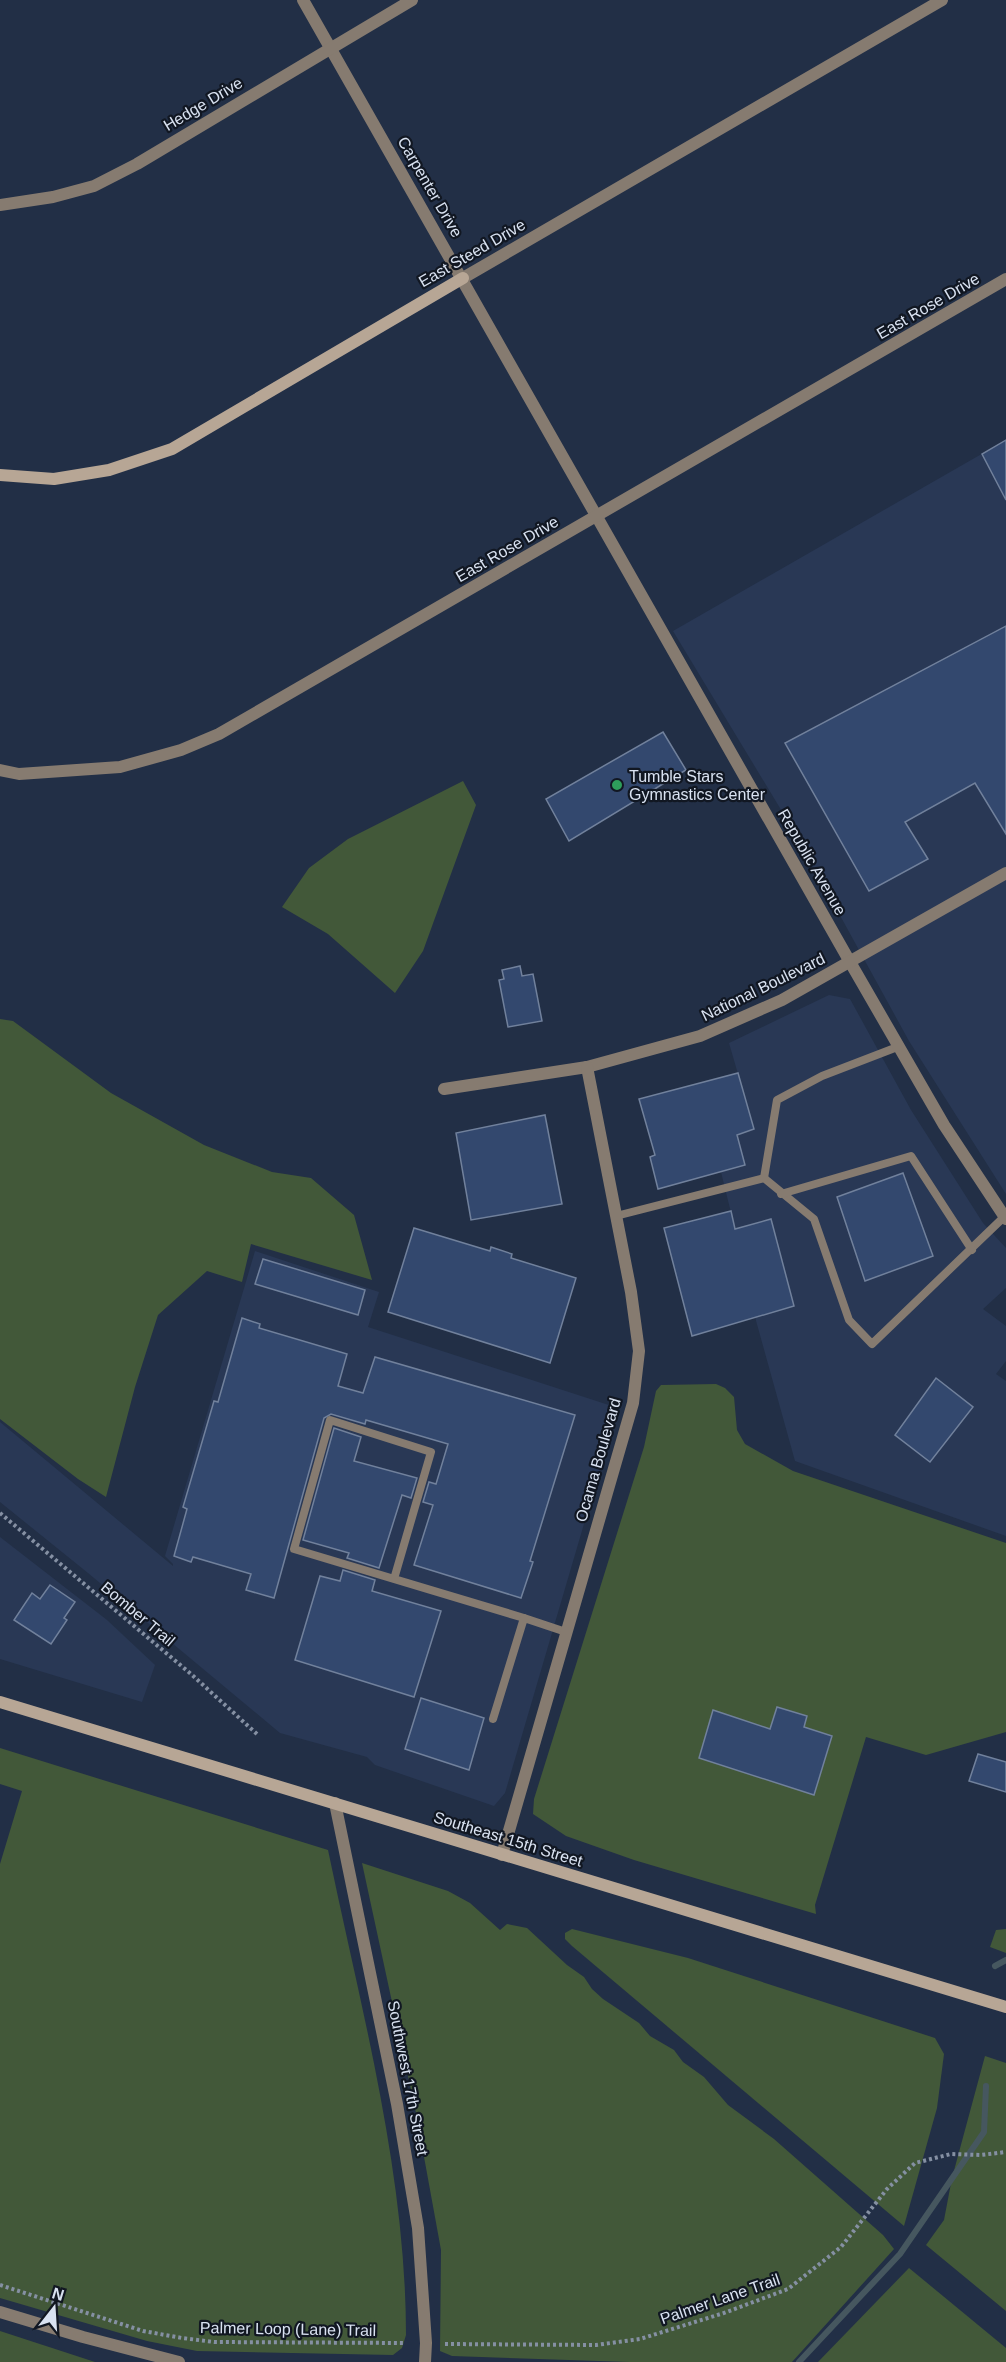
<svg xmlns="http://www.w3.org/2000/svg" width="1006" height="2362" font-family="Helvetica,sans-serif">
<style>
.built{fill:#293855}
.green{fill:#425839}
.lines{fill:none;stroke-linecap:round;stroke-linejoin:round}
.stream{stroke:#46575f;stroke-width:6}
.building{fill:#33486e;stroke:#71819c;stroke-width:1.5}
.path{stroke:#8590a3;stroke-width:4;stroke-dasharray:3 3;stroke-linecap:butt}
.lane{stroke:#867b70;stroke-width:8}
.street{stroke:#867b70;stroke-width:12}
.secondary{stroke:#b7a695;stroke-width:12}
.leisure-dot{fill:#2e9e5b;stroke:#111722;stroke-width:2}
.labels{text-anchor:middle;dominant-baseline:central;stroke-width:4.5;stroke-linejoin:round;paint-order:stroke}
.street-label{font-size:16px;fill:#d9e2f1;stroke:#111722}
.poi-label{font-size:16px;fill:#d9e2f1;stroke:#111722;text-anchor:start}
</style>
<rect width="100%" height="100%" fill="#222f46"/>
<g class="built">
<polygon points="1006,440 1006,1194 909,1041 792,828 673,631"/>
<polygon points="829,995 850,999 911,1110 983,1223 1006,1248 1006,1288 983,1309 1006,1326 1006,1361 996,1374 1006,1381 1006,1536 795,1461 755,1317 794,1305 771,1219 735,1229 721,1172 745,1165 737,1135 754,1129 729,1043"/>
<polygon points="255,1251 379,1292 368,1327 618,1408 505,1793 494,1806 375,1765 367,1757 280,1733 88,1573 0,1502 0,1422 173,1566 173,1564 165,1556"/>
<polygon points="0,1537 107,1620 155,1665 142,1702 0,1659"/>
</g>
<g class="green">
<polygon points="463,781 476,805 423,951 395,993 328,934 282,907 309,868 348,839"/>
<polygon points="0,1019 13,1021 111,1093 204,1145 272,1172 311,1178 354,1215 372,1280 251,1244 242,1282 207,1271 158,1315 135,1387 106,1497 78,1479 0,1419"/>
<polygon points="716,1384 725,1388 734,1397 737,1430 745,1444 793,1471 1006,1543 1006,1732 926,1755 866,1737 815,1905 816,1914 634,1860 566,1836 533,1814 534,1799 644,1447 656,1391 661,1385"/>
<path d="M0 1748 328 1850C361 2009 406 2172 406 2335L402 2348 393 2355 197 2351 147 2341 0 2298V1864L22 1791 0 1784Z"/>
<polygon points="362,1863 448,1891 470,1903 500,1930 507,1924 527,1928 567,1965 584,1977 592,1989 603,1999 639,2023 650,2036 674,2050 683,2062 704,2077 728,2105 774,2139 883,2235 894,2249 792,2362 629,2362 452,2356 440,2351 441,2250 416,2113"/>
<polygon points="572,1929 688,1958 935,2038 944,2054 937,2108 904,2226 572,1946 565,1939 565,1933"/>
<polygon points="1006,1929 1006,1953 990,1947 996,1930"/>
<polygon points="985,2056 1006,2063 1006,2311 926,2245 944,2220 952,2178"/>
<polygon points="909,2268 1006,2348 1006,2362 818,2362"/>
<polygon points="0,2331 95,2362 0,2362"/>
</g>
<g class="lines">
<g class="stream">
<polyline points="995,1966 1006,1960"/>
<polyline points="799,2362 900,2254 984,2132 986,2086"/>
</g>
</g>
<g class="building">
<polygon points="1006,440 1006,500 982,454"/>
<polygon points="1006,626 1006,834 975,783 905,822 928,859 869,891 785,743"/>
<polygon points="663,732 686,770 569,841 546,799"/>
<polygon points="520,966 522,976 533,974 542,1021 508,1027 499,980 504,979 502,970"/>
<polygon points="738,1073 754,1129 737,1135 745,1165 658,1189 650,1157 655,1155 639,1099"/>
<polygon points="545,1115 562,1204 471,1220 456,1133"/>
<polygon points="903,1173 933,1256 865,1281 837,1197"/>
<polygon points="731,1211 735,1229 771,1219 794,1306 692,1336 664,1228"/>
<polygon points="414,1228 490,1251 491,1247 512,1254 511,1258 576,1278 550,1363 388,1312"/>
<polygon points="263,1259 365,1290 358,1315 255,1284"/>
<polygon points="242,1318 260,1324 259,1328 347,1354 338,1386 363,1393 375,1357 575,1415 530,1561 533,1562 521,1598 414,1565 433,1505 423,1502 429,1482 436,1484 448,1444 366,1420 365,1424 331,1414 324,1418 274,1598 246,1590 251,1574 193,1557 191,1562 174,1556 187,1509 183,1507 214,1401 218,1402"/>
<polygon points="936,1378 973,1407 930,1462 895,1435"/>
<polygon points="334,1428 361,1437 354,1461 417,1478 411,1498 402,1495 379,1568 347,1558 349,1553 303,1540"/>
<polygon points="343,1570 375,1580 372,1591 441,1611 414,1697 295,1660 320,1576 340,1581"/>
<polygon points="50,1585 75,1602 64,1618 67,1620 51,1644 14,1620 32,1593 40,1599"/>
<polygon points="421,1698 484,1718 469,1770 405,1749"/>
<polygon points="777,1707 807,1716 804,1727 832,1736 814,1795 699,1758 713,1710 770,1729"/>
<polygon points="978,1754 1006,1762 1006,1792 969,1781"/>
</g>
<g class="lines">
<g class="path">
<polyline points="0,1513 191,1674 258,1735"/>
<polyline points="0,2285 143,2331 182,2338 214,2342 404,2343"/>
<polyline points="445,2344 596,2345 640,2339 724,2313 788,2289 841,2247 887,2189 915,2163 951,2154 981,2155 1006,2152"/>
</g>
<g class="lane">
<polyline points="764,1178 814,1219 849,1320 872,1344 1004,1217"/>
<polyline points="764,1178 777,1100 822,1076 900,1046"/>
<polyline points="781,1194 911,1156 972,1250"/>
<polyline points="616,1216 764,1178"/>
<polyline points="394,1579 431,1452 330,1420 294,1549 524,1618"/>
<polyline points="493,1719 524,1618 566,1632"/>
</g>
<g class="street">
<polyline points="303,0 850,962 944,1125 1006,1219"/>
<polyline points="0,205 53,197 94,186 137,164 412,0"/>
<polyline points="463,278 942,0"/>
<polyline points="0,770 19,774 120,767 181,750 219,734 1006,279"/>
<polyline points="444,1089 587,1067 700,1036 782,1000 1006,873"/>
<polyline points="335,1803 397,2104 418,2228 426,2343 425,2362"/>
<polyline points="502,1855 633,1403 639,1351 631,1292 587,1067"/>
<polyline points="0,2312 83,2337 179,2362"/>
</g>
<g class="secondary">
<polyline points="0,475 54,479 109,470 172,449 463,278"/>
<polyline points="0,1702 1006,2007"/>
</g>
</g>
<circle class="leisure-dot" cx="617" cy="785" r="6"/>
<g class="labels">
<g class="street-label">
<text transform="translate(203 104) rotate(-31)">Hedge Drive</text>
<text transform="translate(430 187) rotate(60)">Carpenter Drive</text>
<text transform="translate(472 253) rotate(-30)">East Steed Drive</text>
<text transform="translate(928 306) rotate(-30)">East Rose Drive</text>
<text transform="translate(507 549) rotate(-30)">East Rose Drive</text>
<text transform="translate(812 862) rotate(60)">Republic Avenue</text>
<text transform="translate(763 987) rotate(-26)">National Boulevard</text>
<text transform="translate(598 1460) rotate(-74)">Ocama Boulevard</text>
<text transform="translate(138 1614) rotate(40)">Bomber Trail</text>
<text transform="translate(508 1839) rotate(17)">Southeast 15th Street</text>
<text transform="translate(408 2078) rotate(79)">Southwest 17th Street</text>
<text transform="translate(720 2299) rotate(-19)">Palmer Lane Trail</text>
<text transform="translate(288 2329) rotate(1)">Palmer Loop (Lane) Trail</text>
</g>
<g class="poi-label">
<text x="629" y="776">Tumble Stars<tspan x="629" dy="18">Gymnastics Center</tspan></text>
</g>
</g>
<g transform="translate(54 2308) rotate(17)" stroke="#111722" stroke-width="4.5" paint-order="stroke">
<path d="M0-4.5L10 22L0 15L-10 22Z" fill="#d9e2f1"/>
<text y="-9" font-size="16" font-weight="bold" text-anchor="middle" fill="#d9e2f1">N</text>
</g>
</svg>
